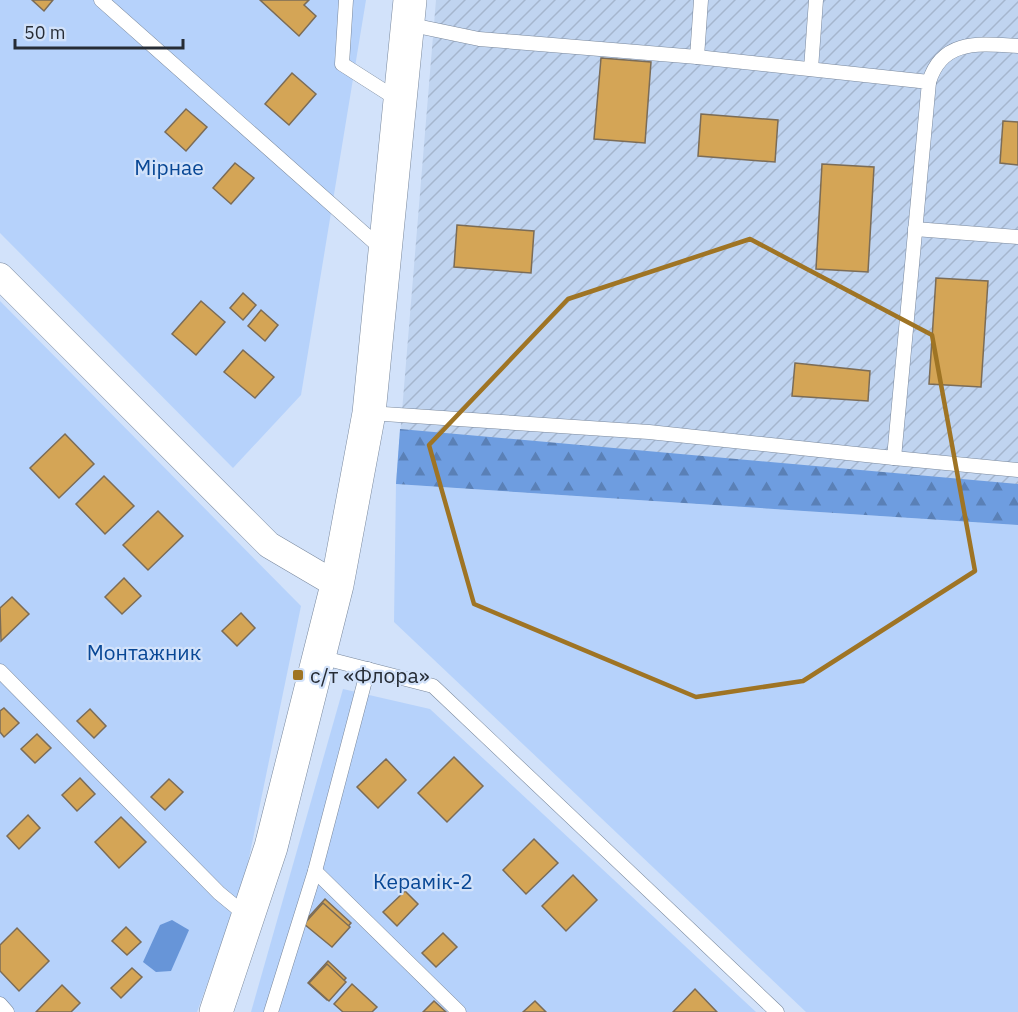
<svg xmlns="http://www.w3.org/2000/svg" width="1018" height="1012" font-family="'IBM Plex Sans',sans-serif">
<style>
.industrial{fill:url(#industrial-furrows)}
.green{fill:#b6d2fb}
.forest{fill:url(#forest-firs)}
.water{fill:#6795d8}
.building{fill:#d4a556;stroke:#7b6c57;stroke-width:1.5}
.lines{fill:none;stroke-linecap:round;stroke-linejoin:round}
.lane-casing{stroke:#79889d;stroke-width:15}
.street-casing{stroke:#79889d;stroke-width:27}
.secondary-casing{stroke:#79889d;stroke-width:34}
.lane{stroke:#fff;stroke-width:14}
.street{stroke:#fff;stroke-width:26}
.secondary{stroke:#fff;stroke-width:33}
.marked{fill:none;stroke:#9f7424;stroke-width:4.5;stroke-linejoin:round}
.poi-dot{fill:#9f7424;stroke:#d2e2fa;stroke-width:2}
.labels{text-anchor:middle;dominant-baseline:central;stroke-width:4.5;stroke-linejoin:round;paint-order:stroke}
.park-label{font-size:21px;fill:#084795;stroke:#d2e2fa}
.poi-label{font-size:21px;fill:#262c35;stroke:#d2e2fa;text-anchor:start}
</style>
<defs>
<pattern id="industrial-furrows" width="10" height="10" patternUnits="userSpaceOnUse" patternTransform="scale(1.5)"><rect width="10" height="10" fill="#c0d4f0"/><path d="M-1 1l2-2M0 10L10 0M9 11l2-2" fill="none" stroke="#a5b6ce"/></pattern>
<pattern id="forest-firs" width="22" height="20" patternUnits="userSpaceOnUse" patternTransform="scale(1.5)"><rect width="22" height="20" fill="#6e9de0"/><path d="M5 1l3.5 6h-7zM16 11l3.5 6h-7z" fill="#5a80b6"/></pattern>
</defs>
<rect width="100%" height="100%" fill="#d2e2fa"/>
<polygon class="industrial" points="436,0 1018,0 1018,525 396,484"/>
<g class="green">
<polygon points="0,0 366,0 301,395 233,468 0,233"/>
<polygon points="0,301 301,606 244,882 197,1012 0,1012"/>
<polygon points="396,484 1018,525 1018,1012 806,1012 394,622"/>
<polygon points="343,689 430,709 756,1012 251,1012"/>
</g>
<polygon class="forest" points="400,429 1018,484 1018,525 396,484"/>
<polygon class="water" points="172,920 189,930 171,971 156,972 143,962 160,925"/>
<g class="building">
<polygon points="32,0 53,0 44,11"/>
<polygon points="260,0 309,0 304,5 316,16 299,36"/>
<polygon points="601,58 651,62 645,143 594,139"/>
<polygon points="292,73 316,94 289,125 265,104"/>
<polygon points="186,109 207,127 186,151 165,132"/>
<polygon points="701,114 778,120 775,162 698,156"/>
<polygon points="1003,121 1018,122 1018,165 1000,163"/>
<polygon points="235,163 254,178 231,204 213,188"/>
<polygon points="822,164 874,167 868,272 816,269"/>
<polygon points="457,225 534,231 531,273 454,267"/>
<polygon points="936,278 988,281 981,387 929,384"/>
<polygon points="243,293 256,305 243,320 230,308"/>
<polygon points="201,301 225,322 196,355 172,334"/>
<polygon points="261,310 278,325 265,341 248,326"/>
<polygon points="243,350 274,377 255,398 224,372"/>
<polygon points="795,363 870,371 868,401 792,396"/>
<polygon points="65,434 94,464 59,498 30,468"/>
<polygon points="104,476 134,506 105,534 76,504"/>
<polygon points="158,511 183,536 148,570 123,545"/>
<polygon points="124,578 141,596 122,614 105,597"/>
<polygon points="12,597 29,614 1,641 0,608"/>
<polygon points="241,613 255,628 237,646 222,631"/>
<polygon points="4,708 19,723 4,737 0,732 0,711"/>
<polygon points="90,709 106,726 94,738 77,721"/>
<polygon points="37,734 51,748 35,763 21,749"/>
<polygon points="454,757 483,786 447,822 418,793"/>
<polygon points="386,759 406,780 378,808 357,787"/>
<polygon points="80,778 95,794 77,811 62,795"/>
<polygon points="169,779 183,792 165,810 151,797"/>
<polygon points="28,815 40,828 19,849 7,836"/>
<polygon points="121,817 146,842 119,868 95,842"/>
<polygon points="534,839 558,863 526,894 503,870"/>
<polygon points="573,875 597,900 566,931 542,906"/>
<polygon points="405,891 418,904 397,926 383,912"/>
<polygon points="325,899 351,923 331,945 305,921"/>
<polygon points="323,903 350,927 332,947 304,924"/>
<polygon points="126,927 141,942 127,955 112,941"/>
<polygon points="17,928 49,961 19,991 0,971 0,945"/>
<polygon points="443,933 457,947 436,967 422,953"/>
<polygon points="328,961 346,978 327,1000 308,983"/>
<polygon points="327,964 346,982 329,1001 309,983"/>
<polygon points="132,968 142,977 121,998 111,988"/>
<polygon points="352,984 377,1007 372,1012 343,1012 334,1004"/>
<polygon points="62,985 80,1003 71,1012 36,1012"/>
<polygon points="695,989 717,1012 673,1012"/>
<polygon points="434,1001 446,1012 423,1012"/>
<polygon points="535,1001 546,1012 523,1012"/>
</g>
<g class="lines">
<g class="lane-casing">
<g id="lane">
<polyline points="101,0 383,250"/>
<polyline points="346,0 342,64 400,101"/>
<polyline points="697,57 701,0"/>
<polyline points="811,69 816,0"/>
<path d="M929 82C942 38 981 44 1018 46"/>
<polyline points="915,229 1018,237"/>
<polyline points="369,413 649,432 894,458 929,82 697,57 479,39 407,24"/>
<polyline points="894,458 1018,470"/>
<polyline points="320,657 433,686 777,1012"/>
<polyline points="0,671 219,893 247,916"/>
<polyline points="315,871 459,1012"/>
<polyline points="0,1004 7,1012"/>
<polyline points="271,1012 315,871 368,669"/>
</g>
</g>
<g class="street-casing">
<polyline id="street" points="0,276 269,545 337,585"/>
</g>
<g class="secondary-casing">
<polyline id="secondary" points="216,1012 271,847 337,585 369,413 410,0"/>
</g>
<use href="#lane" class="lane"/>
<use href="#street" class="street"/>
<use href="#secondary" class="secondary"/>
</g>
<path class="marked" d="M750 239 932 335 975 571 803 681 696 697 474 604 429 445 568 299Z"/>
<rect class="poi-dot" x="292" y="669" width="12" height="12" rx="3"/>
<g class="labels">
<g class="park-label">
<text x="169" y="167">Мірнае</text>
<text x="144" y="652">Монтажник</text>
<text x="423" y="881">Керамік-2</text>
</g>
<g class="poi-label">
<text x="310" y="675">с/т «Флора»</text>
</g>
</g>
<path d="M15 39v9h168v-9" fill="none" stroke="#262c35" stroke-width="3"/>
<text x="24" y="39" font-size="18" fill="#262c35" stroke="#d2e2fa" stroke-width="4.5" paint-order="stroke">50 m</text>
</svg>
